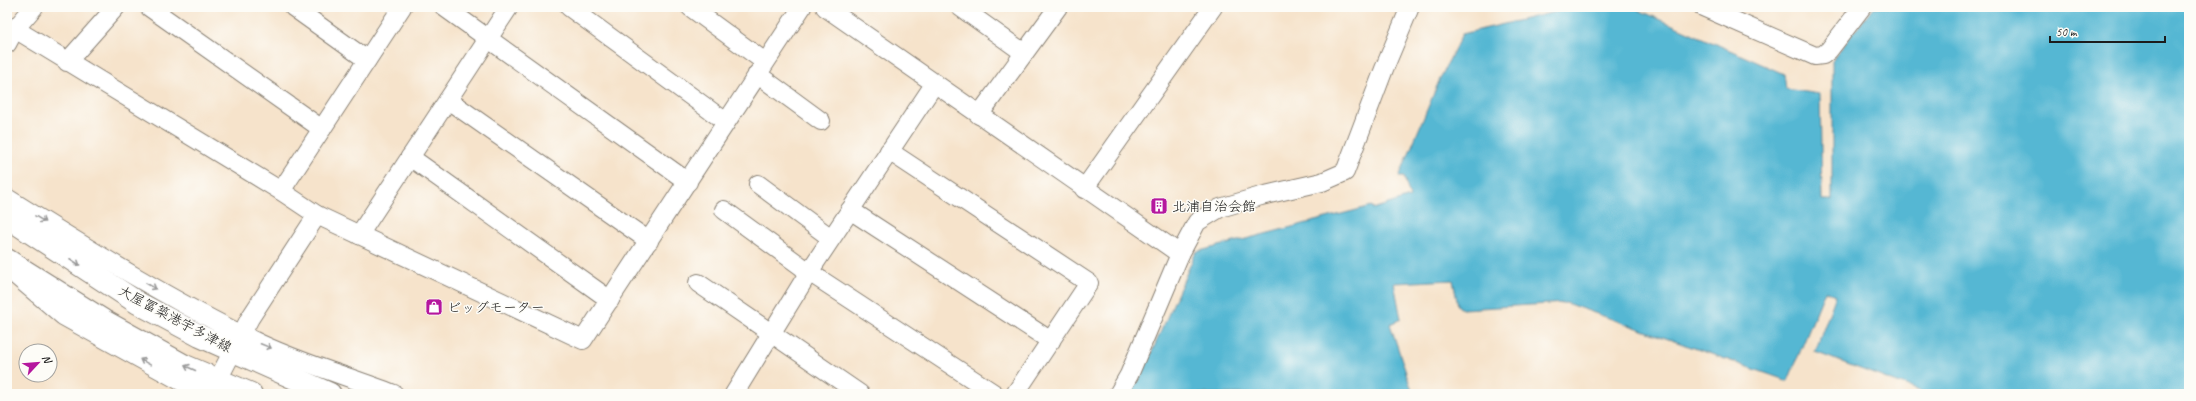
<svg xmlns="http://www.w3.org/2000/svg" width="2196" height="401" font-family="Caveat,'Klee One',sans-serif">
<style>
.water{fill:#55b7d3;stroke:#386a78}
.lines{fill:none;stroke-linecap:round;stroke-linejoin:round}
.minor-casing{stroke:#898074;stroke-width:20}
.major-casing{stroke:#898074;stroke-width:24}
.minor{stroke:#fff;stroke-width:18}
.major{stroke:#fff;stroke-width:22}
.oneway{stroke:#999}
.labels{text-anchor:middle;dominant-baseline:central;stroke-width:3;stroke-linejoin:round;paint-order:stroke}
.poi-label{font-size:14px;fill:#1c1c1c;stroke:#fdfcf7;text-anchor:start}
.street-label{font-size:14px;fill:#1c1c1c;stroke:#fdfcf7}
</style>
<rect width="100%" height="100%" fill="#fdfcf7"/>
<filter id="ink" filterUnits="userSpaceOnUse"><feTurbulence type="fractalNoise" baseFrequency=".025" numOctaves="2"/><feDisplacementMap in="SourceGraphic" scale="8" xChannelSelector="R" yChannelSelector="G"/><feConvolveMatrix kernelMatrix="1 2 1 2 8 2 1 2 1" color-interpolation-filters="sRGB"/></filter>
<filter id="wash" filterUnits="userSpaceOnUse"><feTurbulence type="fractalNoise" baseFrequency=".012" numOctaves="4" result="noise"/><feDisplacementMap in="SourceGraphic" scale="16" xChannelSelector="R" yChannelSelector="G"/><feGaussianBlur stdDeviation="0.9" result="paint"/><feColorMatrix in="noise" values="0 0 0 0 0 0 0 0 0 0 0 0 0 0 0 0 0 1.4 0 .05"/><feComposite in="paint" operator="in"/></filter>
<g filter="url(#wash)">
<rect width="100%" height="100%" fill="#f6e3cb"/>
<polygon class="water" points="1576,7 1632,7 1784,74 1786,89 1820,94 1822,200 1832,200 1832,60 1874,7 2189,7 2189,394 1927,394 1815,352 1836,295 1825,291 1788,381 1566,303 1462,309 1458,306 1453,280 1394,283 1401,319 1390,324 1413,394 1129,394 1142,374 1196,252 1372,206 1373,209 1410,197 1404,177 1399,177 1439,81 1462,34"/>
</g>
<g filter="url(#ink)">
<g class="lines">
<g class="minor-casing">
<g id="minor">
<polyline points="149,7 322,129"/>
<polyline points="293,7 367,60"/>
<polyline points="444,7 688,182"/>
<polyline points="569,7 726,122"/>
<polyline points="690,7 765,62"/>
<polyline points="825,7 1180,254"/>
<polyline points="960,7 1024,53"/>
<polyline points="1703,7 1815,56 1823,55 1829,50 1862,7"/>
<polyline points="15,29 281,191 317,215 583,340 802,7"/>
<polyline points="7,44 15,29 34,7"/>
<polyline points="67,62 116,7"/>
<polyline points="757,74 821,121"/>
<polyline points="448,100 649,241"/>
<polyline points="979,115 1058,7"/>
<polyline points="889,151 1089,283 1015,394"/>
<polyline points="410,157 610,300"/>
<polyline points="758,184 831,238"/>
<polyline points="1084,189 1213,7"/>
<polyline points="281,191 402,7"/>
<path d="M7 198C90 250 173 302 261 344 304 364 350 377 394 394"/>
<polyline points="724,210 809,272 995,394"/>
<polyline points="850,210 1051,341"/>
<polyline points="359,235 509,7"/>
<polyline points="8,269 63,316 204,394"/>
<polyline points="698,283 860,394"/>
<polyline points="212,391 250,318 317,215"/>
<polyline points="734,394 809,272 935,83"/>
<polyline points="1118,394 1129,375 1180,254 1197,222 1220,208 1261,196 1322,182 1345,172 1384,69 1410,7"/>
</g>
</g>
<g class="major-casing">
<g id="major">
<polyline points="7,217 138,303 200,336 330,394"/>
<polyline points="7,260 104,321 185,366 251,394"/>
</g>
</g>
<use href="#minor" class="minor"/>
<use href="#major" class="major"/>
</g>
<defs><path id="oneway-shaft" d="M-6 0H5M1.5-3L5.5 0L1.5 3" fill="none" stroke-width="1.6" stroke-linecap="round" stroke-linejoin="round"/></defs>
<g class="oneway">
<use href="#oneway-shaft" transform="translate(40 219) rotate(32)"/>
<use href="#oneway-shaft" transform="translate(75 262) rotate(33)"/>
<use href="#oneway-shaft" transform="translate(151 286) rotate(30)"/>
<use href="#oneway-shaft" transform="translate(266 346) rotate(22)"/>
<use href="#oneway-shaft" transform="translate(145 362) rotate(-151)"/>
<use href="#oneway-shaft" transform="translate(190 368) rotate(-156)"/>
</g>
</g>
<defs>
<g id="building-square" transform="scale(0.9)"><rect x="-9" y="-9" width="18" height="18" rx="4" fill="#b5179e" stroke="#fdfcf7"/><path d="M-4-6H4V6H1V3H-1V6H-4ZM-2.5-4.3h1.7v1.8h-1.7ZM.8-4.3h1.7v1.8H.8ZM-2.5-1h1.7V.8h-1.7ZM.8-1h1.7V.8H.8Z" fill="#fff"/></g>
<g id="shop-square" transform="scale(0.9)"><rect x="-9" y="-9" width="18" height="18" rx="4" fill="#b5179e" stroke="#fdfcf7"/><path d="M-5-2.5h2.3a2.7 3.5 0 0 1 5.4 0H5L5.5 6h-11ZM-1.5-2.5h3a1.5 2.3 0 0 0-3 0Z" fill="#fff"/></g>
</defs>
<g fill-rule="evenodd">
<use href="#building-square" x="1159" y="206"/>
<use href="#shop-square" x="434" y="307"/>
</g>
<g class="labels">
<g class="poi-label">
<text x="1172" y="206">北浦自治会館</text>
<text x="447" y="307">ビッグモーター</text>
</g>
<g class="street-label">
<text transform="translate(175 319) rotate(28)">大屋冨築港宇多津線</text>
</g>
</g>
<rect width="2196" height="401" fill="none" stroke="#fdfcf7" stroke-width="24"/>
<g transform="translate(38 363) rotate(64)"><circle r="19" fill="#fdfcf7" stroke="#a3a29f"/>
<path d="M0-3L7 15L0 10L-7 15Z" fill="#b5179e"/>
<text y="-6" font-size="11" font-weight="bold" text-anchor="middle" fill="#1c1c1c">N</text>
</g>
<path d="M2050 36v6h115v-6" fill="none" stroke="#1c1c1c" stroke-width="2"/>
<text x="2056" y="36" font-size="12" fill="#1c1c1c" stroke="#fdfcf7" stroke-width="3" paint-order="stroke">50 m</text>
</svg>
